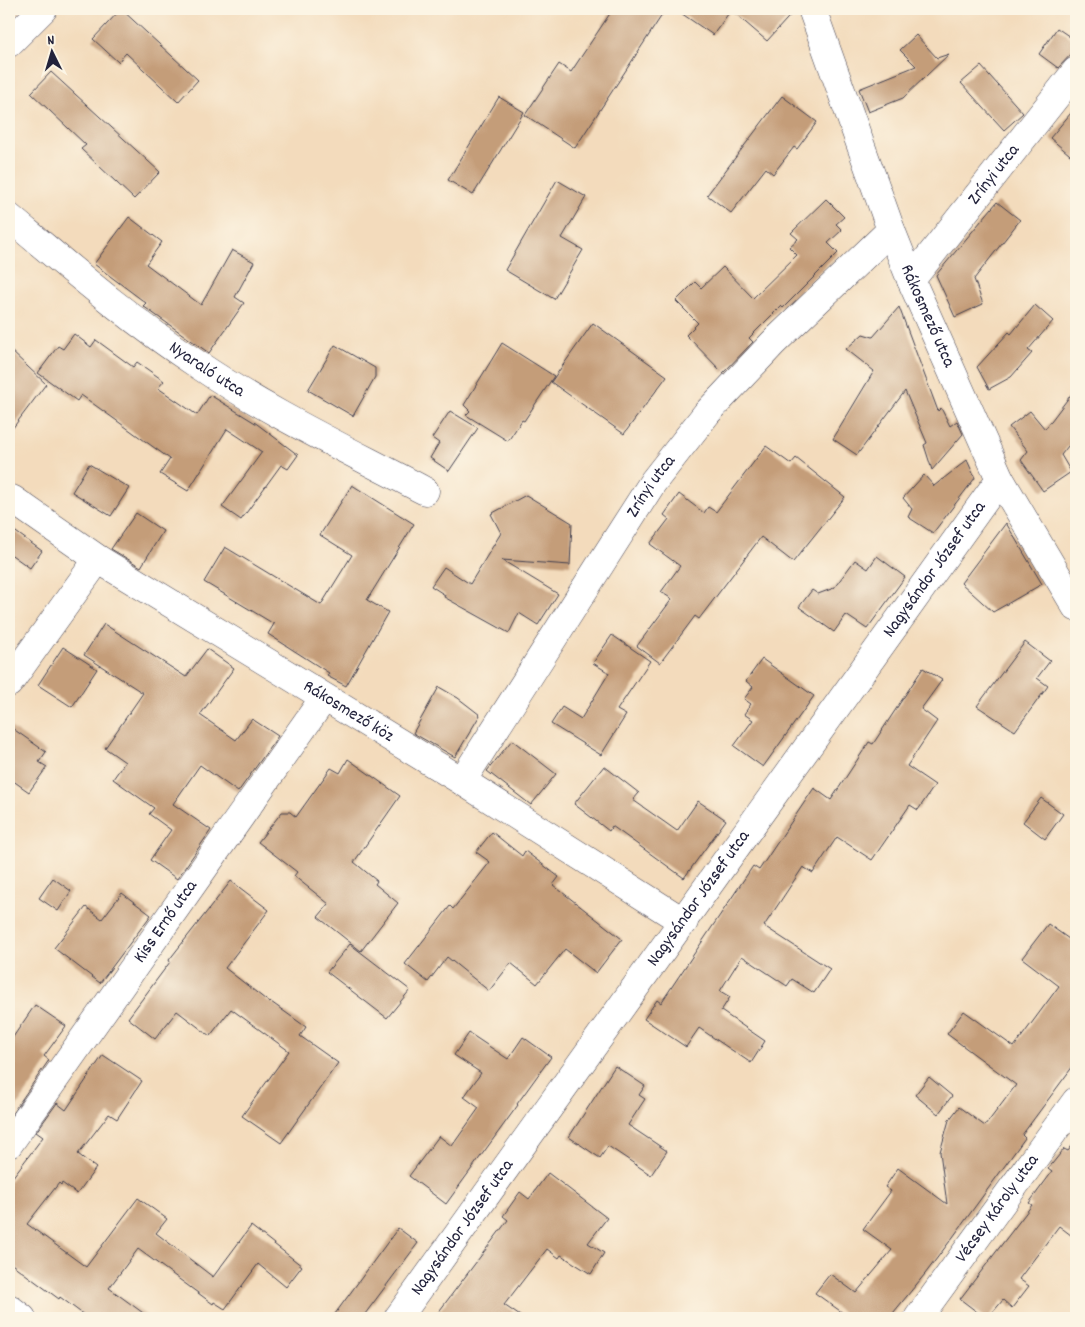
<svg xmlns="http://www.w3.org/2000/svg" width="1085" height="1327" font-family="Dekko,sans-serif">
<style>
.building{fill:#c49d79}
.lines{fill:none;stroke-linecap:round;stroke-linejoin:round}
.minor-casing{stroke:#413e4e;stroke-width:29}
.major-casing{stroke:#413e4e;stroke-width:29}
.minor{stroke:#fff;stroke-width:28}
.major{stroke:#fff;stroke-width:28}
.labels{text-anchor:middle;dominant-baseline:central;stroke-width:5;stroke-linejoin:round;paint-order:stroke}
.street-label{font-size:18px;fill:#22223b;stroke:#fcf5e5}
</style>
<rect width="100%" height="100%" fill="#fcf5e5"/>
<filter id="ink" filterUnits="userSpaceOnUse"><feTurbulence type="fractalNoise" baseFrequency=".02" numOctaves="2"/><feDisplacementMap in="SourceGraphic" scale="10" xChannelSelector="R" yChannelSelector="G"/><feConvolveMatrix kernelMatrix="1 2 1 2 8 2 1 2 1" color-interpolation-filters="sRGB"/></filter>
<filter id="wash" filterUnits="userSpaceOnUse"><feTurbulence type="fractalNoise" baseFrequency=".0096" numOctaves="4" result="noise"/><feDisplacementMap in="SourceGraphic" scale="20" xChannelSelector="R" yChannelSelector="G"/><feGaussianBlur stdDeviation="1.12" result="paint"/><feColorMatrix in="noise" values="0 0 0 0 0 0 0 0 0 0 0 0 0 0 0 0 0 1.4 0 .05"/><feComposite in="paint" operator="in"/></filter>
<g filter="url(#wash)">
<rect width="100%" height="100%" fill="#f3dbbc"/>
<g id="blocks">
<g class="building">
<polygon points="121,9 198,80 178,102 126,53 118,62 93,39"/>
<polygon points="613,9 666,9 575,148 525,115 559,64 571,72"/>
<polygon points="675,9 796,9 767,41 731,10 713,35"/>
<polygon points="1057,28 1076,41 1076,49 1058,68 1039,54"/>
<polygon points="916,35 937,58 949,54 903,98 868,112 859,89 916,66 900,50"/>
<polygon points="981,66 1023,113 1004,130 961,83"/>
<polygon points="51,72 160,172 134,199 81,149 86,145 31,93"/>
<polygon points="782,96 817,122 797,149 794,147 773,174 766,168 731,213 707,195"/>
<polygon points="499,97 524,112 473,195 448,180"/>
<polygon points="1076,107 1076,160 1050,138"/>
<polygon points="557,180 586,197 562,238 583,250 554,299 505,270"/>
<polygon points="826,199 844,217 836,224 842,230 828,243 838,253 783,308 781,306 749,338 753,342 723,373 686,335 698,323 676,301 695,282 701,288 723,267 753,298 797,255 789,247 798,239 791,233"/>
<polygon points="997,202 1020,220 974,279 983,304 955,317 936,275"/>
<polygon points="129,217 162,242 146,264 201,305 232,250 254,262 235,297 244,303 209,353 143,306 146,303 94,264"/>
<polygon points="1035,305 1053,321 1028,350 1032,353 1011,377 989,389 977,367 1009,332 1011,334"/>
<polygon points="899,307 938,411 941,408 950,426 957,421 963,434 932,470 924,445 927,443 905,391 857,455 833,439 874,371 846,349 863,334 873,337"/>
<polygon points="593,323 667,376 624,434 551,382"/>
<polygon points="74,334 91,347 96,340 133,367 137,362 164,381 158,388 197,415 210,395 257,424 298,455 288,469 281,465 241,520 222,507 262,452 227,429 188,491 160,474 170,459 81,395 77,401 38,373 58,346 63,349"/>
<polygon points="502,343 554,376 524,421 522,420 508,441 466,415 470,411 464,405"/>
<polygon points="335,345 375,368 375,377 353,416 308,390"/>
<polygon points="9,349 46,384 9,433"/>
<polygon points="1076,388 1076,436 1061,455 1071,472 1043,491 1021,460 1028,451 1009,427 1030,411 1045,429"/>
<polygon points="450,411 478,428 449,471 430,458 439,443 432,438"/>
<polygon points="766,446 791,464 796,458 845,497 793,562 761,537 699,619 695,616 660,663 637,646 672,599 661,592 680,566 650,544 669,519 664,515 679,494 704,513 708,507 716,512"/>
<polygon points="967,460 975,478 933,533 908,517 912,509 903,498 924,475 934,486"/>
<polygon points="89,464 129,488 111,516 72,492"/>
<polygon points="352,485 414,524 367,600 388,612 346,686 327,676 329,673 268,634 274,624 204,582 225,547 321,605 352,555 320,535"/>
<polygon points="526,495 572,523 570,565 502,560 558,594 538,625 519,613 509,633 444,597 445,595 431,586 444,567 470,584 501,533 491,514"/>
<polygon points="136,513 163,531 141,567 111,549"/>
<polygon points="1006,523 1042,584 993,612 961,583"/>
<polygon points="9,527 42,551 30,568 9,553"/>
<polygon points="877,556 905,577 867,629 846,615 834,632 799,607 812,590 818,594 834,588 855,560 868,569"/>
<polygon points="104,624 186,677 207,649 234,668 200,715 236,740 252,719 278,736 238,792 200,765 173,804 211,830 177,879 150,860 171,830 149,814 154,808 113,779 125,762 105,748 143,693 84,655"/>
<polygon points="612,635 650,661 617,710 626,715 601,755 551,724 562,707 581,719 609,673 593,663"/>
<polygon points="1025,642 1050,661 1037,678 1048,686 1015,731 977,706"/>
<polygon points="63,647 97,669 72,707 38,685"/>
<polygon points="762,659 814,696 763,767 734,746 753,720 744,714 751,704 744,699 753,687 746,681"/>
<polygon points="923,668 942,680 921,709 937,721 907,766 935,785 918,810 910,805 872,860 837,837 813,873 803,867 764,926 830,969 814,993 792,979 787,986 742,956 720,991 730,997 721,1011 765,1041 751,1063 699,1028 686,1047 644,1019 657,1000 661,1003 753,866 759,870 814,788 831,800 869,742 873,744"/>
<polygon points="439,687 458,698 480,715 455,757 413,733"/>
<polygon points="9,726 46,752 39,762 47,767 29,792 9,778"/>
<polygon points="512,740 556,774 531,805 487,771"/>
<polygon points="348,759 400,796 354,862 377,881 375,884 398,903 361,951 318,917 329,904 294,876 297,872 258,842 282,812 290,812 296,817 331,768 340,773"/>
<polygon points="604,766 639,793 633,800 677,831 698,801 726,820 684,878 612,826 609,831 574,804"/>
<polygon points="1041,798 1063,814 1045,839 1023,822"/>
<polygon points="492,832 522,856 525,851 559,877 553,885 622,939 596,973 565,949 537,984 511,963 489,991 447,957 428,982 405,964 450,906 453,909 490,862 476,852"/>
<polygon points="53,878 71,891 58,911 39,898"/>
<polygon points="231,881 269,910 225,968 270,1003 271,1002 306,1027 300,1036 338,1063 281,1143 242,1116 289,1051 231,1009 210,1036 177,1011 155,1039 128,1018 170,962 169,960"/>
<polygon points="122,893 151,915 100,983 54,948 86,907 102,919"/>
<polygon points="1048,924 1076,944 1076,1062 1022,1135 1025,1138 953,1237 925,1274 889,1318 850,1318 815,1293 830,1274 856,1293 892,1250 863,1229 891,1191 885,1187 898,1168 947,1204 940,1152 949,1120 959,1107 985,1126 1016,1085 947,1034 964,1011 1014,1047 1059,986 1022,958"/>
<polygon points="350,944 410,990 387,1018 327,972"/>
<polygon points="35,1005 66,1026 44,1056 49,1060 11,1115 9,1113 9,1043"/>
<polygon points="469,1033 508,1059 523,1037 551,1057 517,1104 518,1105 446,1204 409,1176 439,1136 452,1146 479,1108 464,1097 481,1073 454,1055"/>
<polygon points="103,1055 142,1081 117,1119 109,1114 78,1154 96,1168 77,1194 62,1183 61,1185 59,1183 27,1224 86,1267 138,1198 167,1219 156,1233 213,1277 251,1226 302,1266 286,1287 258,1264 225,1309 214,1302 213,1304 138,1249 109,1288 150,1318 88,1318 60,1297 59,1299 9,1262 9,1182 43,1137 36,1132 57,1103 66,1110"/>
<polygon points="615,1066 645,1086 639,1095 645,1099 628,1125 667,1151 651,1175 608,1146 600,1158 569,1137"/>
<polygon points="929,1077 952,1096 938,1114 915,1095"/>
<polygon points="1076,1141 1076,1239 1059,1226 1019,1279 1029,1286 1012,1308 1003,1300 988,1318 985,1318 960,1299 1032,1205 1029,1203 1052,1172 1048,1169 1064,1149 1068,1151"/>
<polygon points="548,1173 607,1218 588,1243 604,1253 591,1274 561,1255 559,1258 547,1249 504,1305 523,1318 434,1318 508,1220 503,1216 520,1192 529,1199"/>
<polygon points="398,1228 418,1243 362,1318 332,1318"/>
</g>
</g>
</g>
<g filter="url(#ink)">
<use href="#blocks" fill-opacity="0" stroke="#413e4e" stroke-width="1"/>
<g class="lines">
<g class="minor-casing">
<g id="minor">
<path id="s1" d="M812 9 891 230 911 280 1000 479 1076 607"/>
<path id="s2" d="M9 217C70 268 130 320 197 364 269 413 348 450 425 491"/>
<path id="s3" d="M911 280 1076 71"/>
<path id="s4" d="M12 499 98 559 462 781 684 922"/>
<polyline points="9,683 98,559"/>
<path id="s5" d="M462 781 653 482 707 413 773 343 891 230"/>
<path id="s6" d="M9 1144 324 698"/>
<polyline points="9,1308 22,1318"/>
<path id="s7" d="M398 1318 1000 479"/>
<path id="s8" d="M918 1318 1076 1101"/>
</g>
</g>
<g class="major-casing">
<polyline id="major" points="9,43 43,9"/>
</g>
<use href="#minor" class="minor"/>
<use href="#major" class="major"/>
</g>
</g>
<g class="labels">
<g class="street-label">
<text stroke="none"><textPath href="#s3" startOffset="134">Zrínyi utca</textPath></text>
<text stroke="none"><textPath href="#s1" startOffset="328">Rákosmező utca</textPath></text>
<text stroke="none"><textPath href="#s2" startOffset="250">Nyaraló utca</textPath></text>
<text stroke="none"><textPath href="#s5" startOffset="350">Zrínyi utca</textPath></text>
<text stroke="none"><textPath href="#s7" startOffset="921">Nagysándor József utca</textPath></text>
<text stroke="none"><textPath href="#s4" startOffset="398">Rákosmező köz</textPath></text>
<text stroke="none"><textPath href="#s7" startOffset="516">Nagysándor József utca</textPath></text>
<text stroke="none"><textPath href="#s6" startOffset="272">Kiss Ernő utca</textPath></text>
<text stroke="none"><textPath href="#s8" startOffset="135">Vécsey Károly utca</textPath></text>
<text stroke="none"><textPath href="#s7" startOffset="111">Nagysándor József utca</textPath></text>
</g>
</g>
<rect width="1085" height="1327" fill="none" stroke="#fcf5e5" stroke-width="30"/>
<g transform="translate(52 52) rotate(355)" stroke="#fcf5e5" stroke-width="4" paint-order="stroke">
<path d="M0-4L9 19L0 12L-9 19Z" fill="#22223b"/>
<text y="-8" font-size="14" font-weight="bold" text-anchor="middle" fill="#22223b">N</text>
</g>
</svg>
